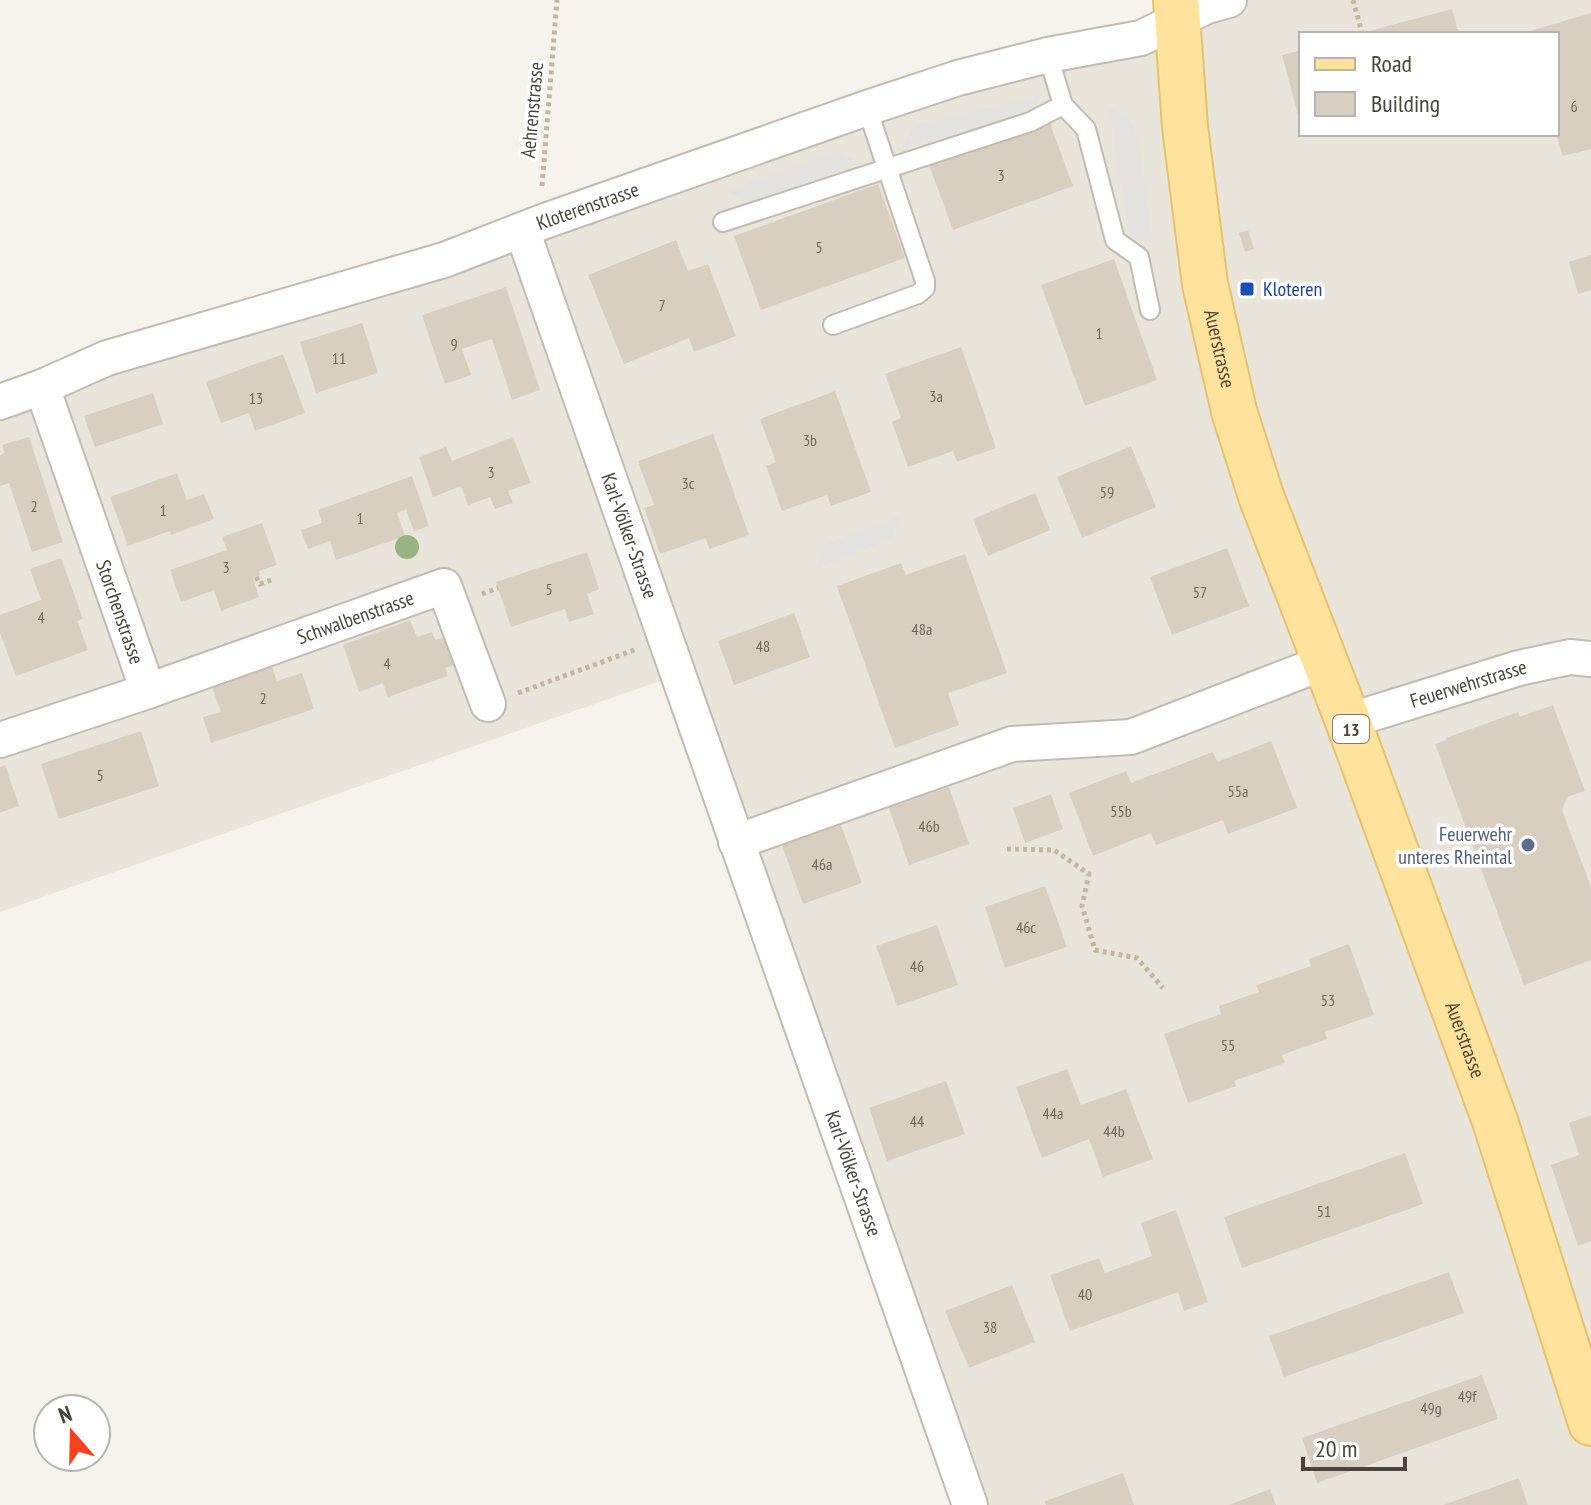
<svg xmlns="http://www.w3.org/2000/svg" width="1591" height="1505" font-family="'PT Sans Narrow',sans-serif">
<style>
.residential{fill:#eae5da;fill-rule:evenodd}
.parking{fill:#e5e3e0}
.building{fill:#d8cfc1}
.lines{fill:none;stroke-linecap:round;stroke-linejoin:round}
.lane-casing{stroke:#c2bbae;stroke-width:22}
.street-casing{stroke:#c2bbae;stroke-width:38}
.primary-casing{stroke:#e6c16a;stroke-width:48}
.path{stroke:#c4b79f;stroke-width:5;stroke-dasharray:4 4;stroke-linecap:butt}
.lane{stroke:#fff;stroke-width:18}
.street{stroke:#fff;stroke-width:34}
.primary{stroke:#ffe39c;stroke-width:44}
.tree{fill:#97b381}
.transit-dot{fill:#1a4fb4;stroke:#fff;stroke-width:3}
.service-dot{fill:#5c6f8a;stroke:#fff;stroke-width:3}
.labels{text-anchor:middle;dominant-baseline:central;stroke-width:7;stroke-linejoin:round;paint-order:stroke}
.number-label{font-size:16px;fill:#6e675b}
.shield{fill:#fff;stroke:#817c74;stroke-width:2}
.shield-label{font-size:18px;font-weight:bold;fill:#4b4439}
.street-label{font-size:20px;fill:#4b4439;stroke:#fff}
.transit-label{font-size:20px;fill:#164399;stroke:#fff;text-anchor:start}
.service-label{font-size:20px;fill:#4e5e75;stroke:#fff;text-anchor:end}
</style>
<rect width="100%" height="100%" fill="#f6f3ec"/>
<path class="residential" d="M1229 0H1591V1505H970L677 675 0 912V402ZM1301 34H1557V134H1301Z"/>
<g class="parking">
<polygon points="1042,95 1025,117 902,148 916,125"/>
<polygon points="1109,108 1127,115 1135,130 1139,144 1153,244 1129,236"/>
<polygon points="836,151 861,163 750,203 726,191"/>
<polygon points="899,516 892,539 818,568 825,544"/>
</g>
<g class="building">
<polygon points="1452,9 1459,34 1363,34 1362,33"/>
<polygon points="1591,13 1591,149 1563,156 1556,134 1558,78 1557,34 1531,34 1530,31"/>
<polygon points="1301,50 1301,122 1300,122 1282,55"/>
<polygon points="1049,121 1073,186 953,230 929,165"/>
<polygon points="878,184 905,258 761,310 734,236"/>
<polygon points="1248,230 1254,249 1245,252 1239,233"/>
<polygon points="676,240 688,271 708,264 736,336 694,352 689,338 624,364 588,275"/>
<polygon points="1591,255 1591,290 1578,294 1569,262"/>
<polygon points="1114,259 1157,380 1085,406 1041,285"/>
<polygon points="506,287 540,390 512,400 492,339 462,349 471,375 445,384 422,315"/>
<polygon points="362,323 378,373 316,393 300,342"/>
<polygon points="961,347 996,448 957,462 953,451 908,467 892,422 901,418 885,374"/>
<polygon points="283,354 305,413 255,431 249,413 221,423 206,382"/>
<polygon points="835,391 871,492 831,506 827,495 782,511 766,466 776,462 760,419"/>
<polygon points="153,393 163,424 95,447 84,416"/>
<polygon points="713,434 749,535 709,549 706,538 660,554 644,508 654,505 638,461"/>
<polygon points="29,437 63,542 32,552 9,483 0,486 0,455 5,453 2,445"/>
<polygon points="513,437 531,483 508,491 513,503 495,509 490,497 468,505 461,486 433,497 419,457 446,447 452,461"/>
<polygon points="1131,446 1156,507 1082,538 1057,477"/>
<polygon points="177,473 187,500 204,494 214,519 171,535 170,531 128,546 110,497"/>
<polygon points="412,476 429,526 414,531 406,509 397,513 405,536 336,560 330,541 308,549 301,530 322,523 318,510"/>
<polygon points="1035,493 1050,530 988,556 973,519"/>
<polygon points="262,523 277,565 259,571 260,575 253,578 259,597 221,611 214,590 181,602 170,570 227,550 222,537"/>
<polygon points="1227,548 1249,606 1172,635 1150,577"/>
<polygon points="587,552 599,589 587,594 594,614 569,622 565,609 511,627 496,582"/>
<polygon points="965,554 1007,673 948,693 959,725 895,748 837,586 901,563 906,575"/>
<polygon points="61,558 83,619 77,621 88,650 16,676 0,633 0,615 41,600 30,569"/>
<polygon points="794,613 810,657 734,685 718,641"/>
<polygon points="410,620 417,637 432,632 435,640 445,637 455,665 445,668 448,676 388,697 383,683 359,692 343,645"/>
<polygon points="272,667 277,681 302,673 314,709 211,743 203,717 221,712 212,687"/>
<polygon points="1553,705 1585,791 1567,797 1562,810 1591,887 1591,960 1524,985 1435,744 1446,740 1446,738 1518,712 1520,717"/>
<polygon points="141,731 159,786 59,819 41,764"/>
<polygon points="1271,741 1297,808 1228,834 1223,820 1156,845 1151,833 1093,856 1069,793 1126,771 1131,783 1213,752 1217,762"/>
<polygon points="5,765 19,806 0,813 0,767"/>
<polygon points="949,787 969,844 909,865 889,808"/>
<polygon points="1051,794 1063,829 1025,843 1013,808"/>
<polygon points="841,825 862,883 803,904 782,845"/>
<polygon points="1045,886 1067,947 1005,968 985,907"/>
<polygon points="937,925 958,985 897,1006 876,946"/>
<polygon points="1349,944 1374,1015 1325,1032 1327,1039 1282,1055 1285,1063 1234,1081 1236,1086 1188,1103 1164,1034 1221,1014 1219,1006 1259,992 1256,985 1311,966 1309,959"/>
<polygon points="1067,1069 1081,1105 1126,1089 1153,1159 1103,1177 1089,1139 1042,1158 1016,1087"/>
<polygon points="946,1081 965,1134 887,1161 869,1108"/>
<polygon points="1591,1115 1591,1241 1578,1246 1551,1165 1579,1155 1569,1123"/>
<polygon points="1405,1153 1423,1204 1242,1268 1224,1217"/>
<polygon points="1176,1210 1208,1302 1184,1311 1178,1292 1070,1331 1050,1275 1099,1258 1105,1273 1152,1256 1141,1223"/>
<polygon points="1449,1272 1464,1313 1284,1377 1269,1336"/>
<polygon points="1012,1285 1035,1342 969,1368 945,1311"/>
<polygon points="1482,1375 1498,1419 1317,1483 1302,1438"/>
<polygon points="1123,1473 1134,1505 1046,1505 1045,1501"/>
<polygon points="1519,1478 1528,1505 1443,1505"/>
<polygon points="1270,1489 1276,1505 1229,1505"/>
</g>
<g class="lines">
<g class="lane-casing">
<g id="lane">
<polyline points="1048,55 1063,105 1086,129 1115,240 1139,257 1150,310"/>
<polyline points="723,222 1030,122 1063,105"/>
<polyline points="833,325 918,294 925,288 925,281 867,108"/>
</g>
</g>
<g class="street-casing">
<g id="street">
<path id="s1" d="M522 230 970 1505"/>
<path id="s2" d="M0 402 42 387 107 358 444 260 545 221 867 108 958 78 1048 55 1141 38 1207 6 1229 0"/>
<path id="s3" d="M148 691 444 586 488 704"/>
<path id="s4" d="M1348 721 1519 668 1570 657 1591 659"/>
<polyline points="0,740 148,691 42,387"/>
<polyline points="736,842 1012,744 1131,737 1325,662"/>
</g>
</g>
<g class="primary-casing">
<g id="primary">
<path id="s5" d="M1176 0 1185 127 1205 284 1234 411 1261 496 1348 721 1495 1121 1591 1423"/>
</g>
</g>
<g class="path">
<polyline points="1353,0 1362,33"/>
<polyline points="542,186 557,0"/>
<polyline points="256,577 260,584 271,580"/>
<polyline points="482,594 498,588"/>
<polyline points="518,693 637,649"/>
<polyline points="1007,849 1054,850 1089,874 1082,906 1095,950 1137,958 1163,988"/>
</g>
<use href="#lane" class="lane"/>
<use href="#street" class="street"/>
<use href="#primary" class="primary"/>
</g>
<circle class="tree" cx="407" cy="547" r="12"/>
<rect class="transit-dot" x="1239" y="281" width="16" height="16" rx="4"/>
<circle class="service-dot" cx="1528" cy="845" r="8"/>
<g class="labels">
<g class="number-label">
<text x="1574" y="106">6</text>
<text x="1001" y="175">3</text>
<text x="819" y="247">5</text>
<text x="662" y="305">7</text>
<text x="1099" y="333">1</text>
<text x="454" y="344">9</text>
<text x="339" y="358">11</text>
<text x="936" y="396">3a</text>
<text x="256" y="398">13</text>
<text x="810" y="440">3b</text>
<text x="491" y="472">3</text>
<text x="688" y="483">3c</text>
<text x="1107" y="492">59</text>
<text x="34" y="506">2</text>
<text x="163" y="510">1</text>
<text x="360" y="518">1</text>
<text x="226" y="567">3</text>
<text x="549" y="589">5</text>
<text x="1200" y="592">57</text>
<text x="41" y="617">4</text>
<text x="922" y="629">48a</text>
<text x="763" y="646">48</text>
<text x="387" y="663">4</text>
<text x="263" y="698">2</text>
<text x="100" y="775">5</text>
<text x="1238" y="791">55a</text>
<text x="1121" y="811">55b</text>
<text x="929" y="826">46b</text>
<text x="822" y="864">46a</text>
<text x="1026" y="927">46c</text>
<text x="917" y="966">46</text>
<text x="1328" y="1000">53</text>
<text x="1228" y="1045">55</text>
<text x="1053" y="1113">44a</text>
<text x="917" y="1121">44</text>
<text x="1114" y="1131">44b</text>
<text x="1324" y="1211">51</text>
<text x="1085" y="1294">40</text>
<text x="990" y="1327">38</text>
<text x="1467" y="1396">49f</text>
<text x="1431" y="1408">49g</text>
</g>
<rect class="shield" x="1333" y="715" width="36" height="28" rx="6"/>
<g class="shield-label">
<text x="1351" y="729">13</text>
</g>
<g class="street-label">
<text transform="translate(532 110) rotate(-85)">Aehrenstrasse</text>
<text stroke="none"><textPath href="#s2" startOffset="620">Kloterenstrasse</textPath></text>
<text stroke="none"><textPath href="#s5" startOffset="352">Auerstrasse</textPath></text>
<text stroke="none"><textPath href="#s1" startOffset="324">Karl-Völker-Strasse</textPath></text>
<text transform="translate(120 612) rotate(71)">Storchenstrasse</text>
<text stroke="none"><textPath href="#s3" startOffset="220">Schwalbenstrasse</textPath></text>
<text stroke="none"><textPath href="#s4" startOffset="126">Feuerwehrstrasse</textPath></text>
<text stroke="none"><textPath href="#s5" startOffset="1086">Auerstrasse</textPath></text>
<text stroke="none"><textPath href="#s1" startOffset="1000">Karl-Völker-Strasse</textPath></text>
</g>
<g class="transit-label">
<text x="1263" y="289">Kloteren</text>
</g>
<g class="service-label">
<text x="1512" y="834">Feuerwehr<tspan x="1512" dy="23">unteres Rheintal</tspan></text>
</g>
</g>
<rect x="1299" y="32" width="260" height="104" fill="#ffffff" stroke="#b7b4b0" stroke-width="2"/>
<rect x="1315" y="58" width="40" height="12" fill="#ffe39c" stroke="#b7b4b0" stroke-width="2"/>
<text x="1371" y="72" font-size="24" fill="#4b4439">Road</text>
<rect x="1315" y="92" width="40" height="24" fill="#d8cfc1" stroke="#b7b4b0" stroke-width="2"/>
<text x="1371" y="112" font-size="24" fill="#4b4439">Building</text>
<g transform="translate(72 1433) rotate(340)"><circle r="38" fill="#ffffff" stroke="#b7b4b0" stroke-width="2"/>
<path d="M0-6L14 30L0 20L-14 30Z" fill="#fc3f1d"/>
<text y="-12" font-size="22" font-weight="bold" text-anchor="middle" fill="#4b4439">N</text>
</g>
<path d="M1303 1457v12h102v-12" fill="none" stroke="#4b4439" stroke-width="4"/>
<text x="1315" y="1457" font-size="24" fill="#4b4439" stroke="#ffffff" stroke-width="6" paint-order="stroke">20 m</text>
</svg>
